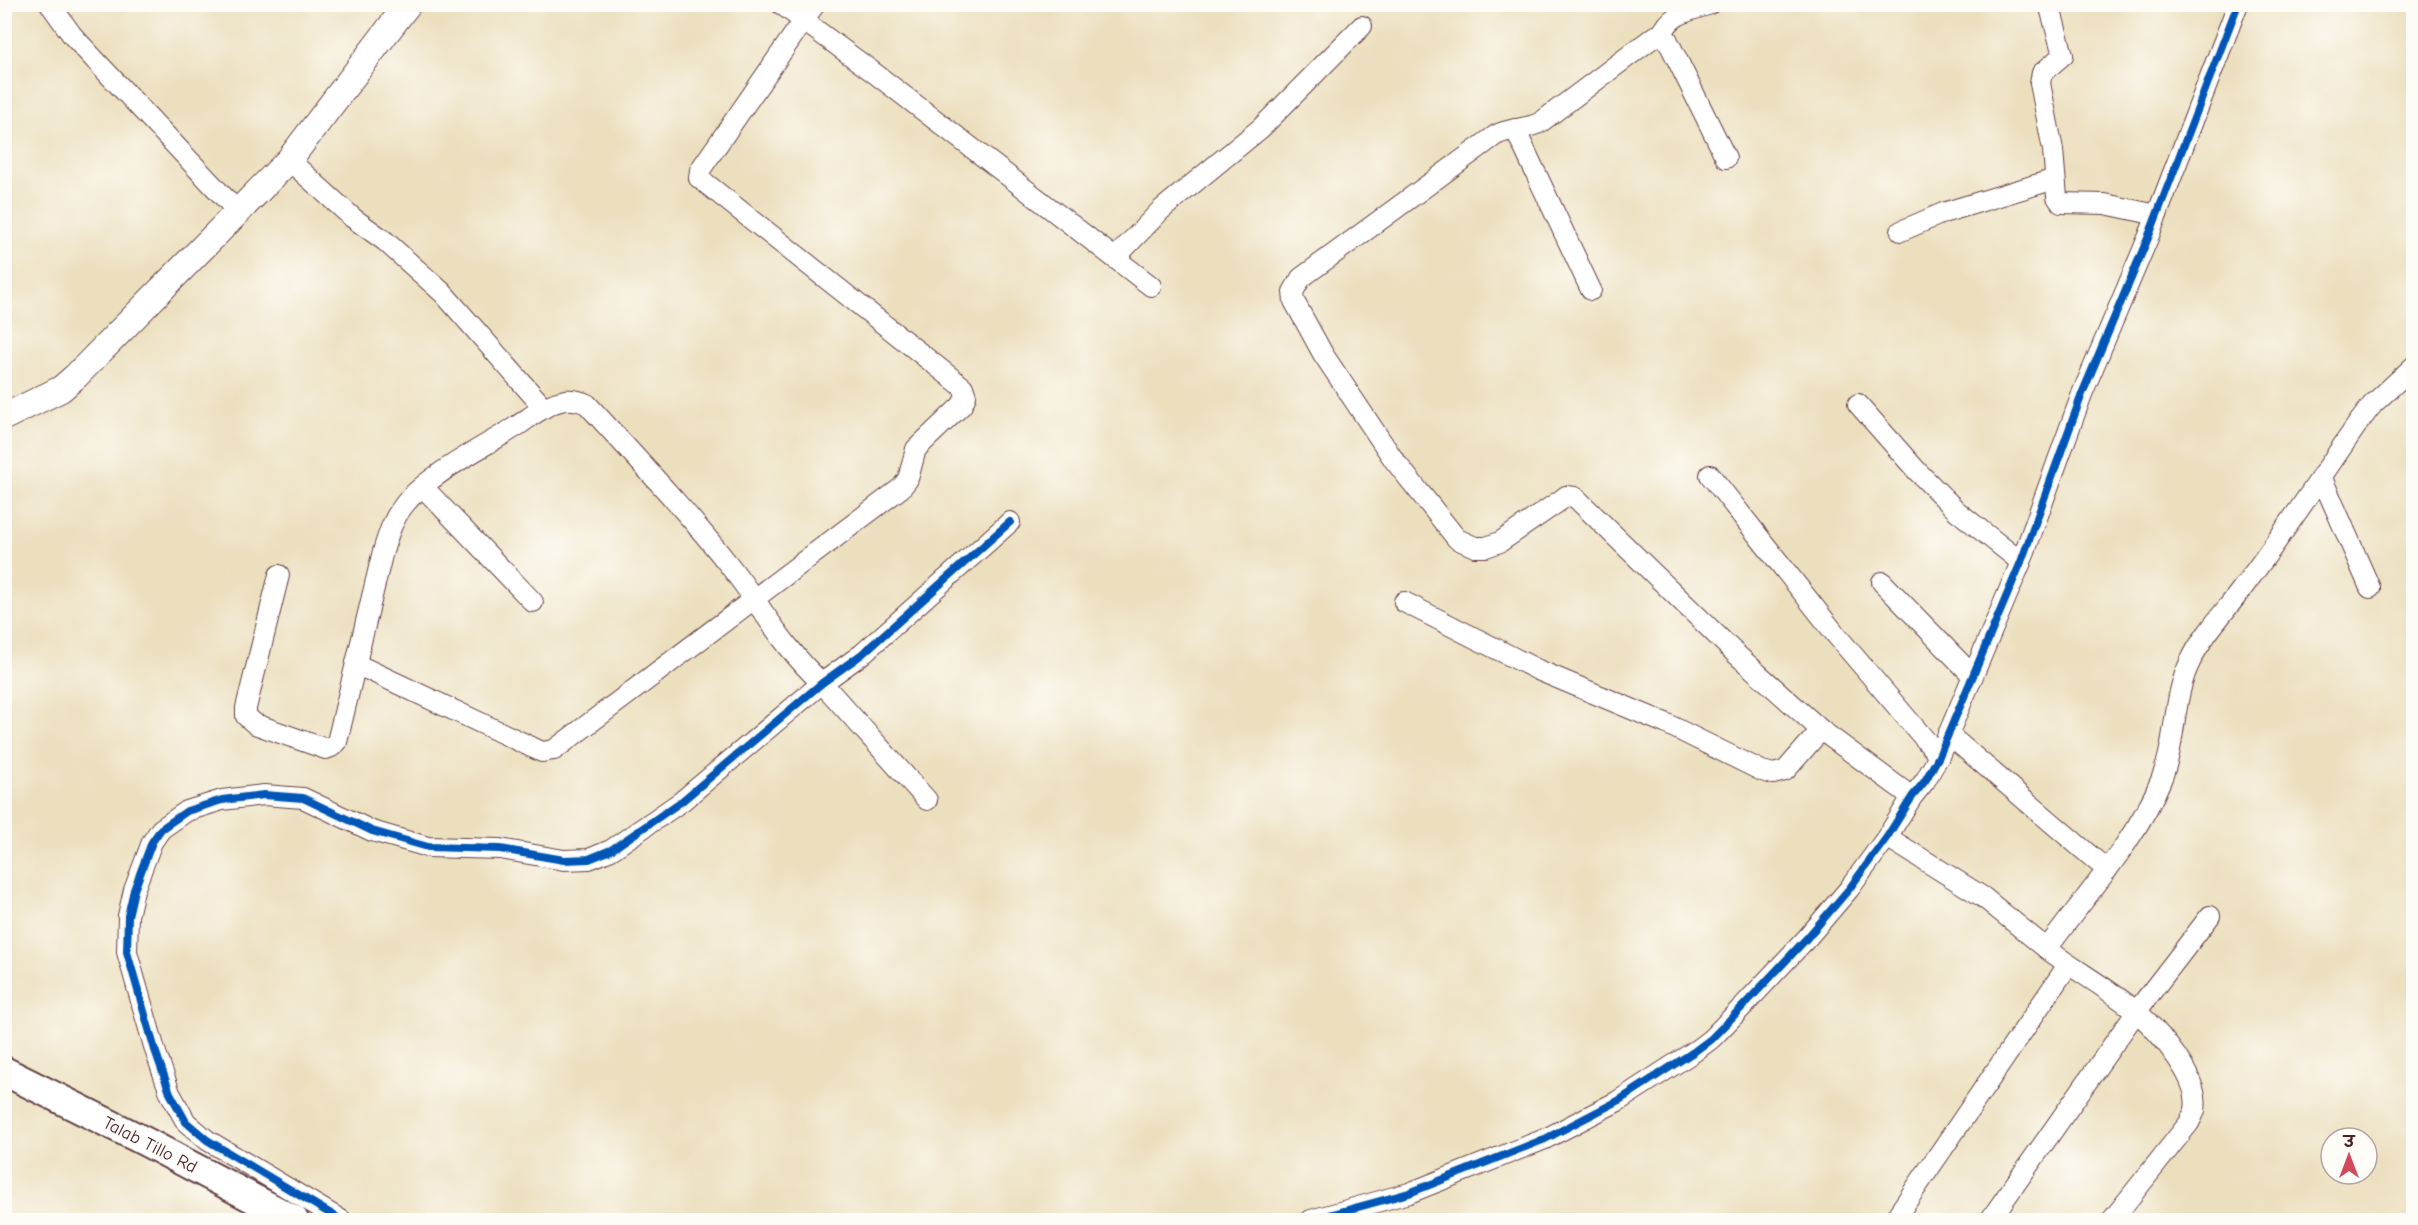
<svg xmlns="http://www.w3.org/2000/svg" width="2418" height="1225" font-family="'Comic Neue','Playpen Sans Deva',sans-serif">
<style>
.lines{fill:none;stroke-linecap:round;stroke-linejoin:round}
.minor-casing{stroke:#623c41;stroke-width:22}
.tertiary-casing{stroke:#623c41;stroke-width:28}
.secondary-casing{stroke:#623c41;stroke-width:32}
.minor{stroke:#fff;stroke-width:20}
.tertiary{stroke:#fff;stroke-width:26}
.secondary{stroke:#fff;stroke-width:28}
.cycleway-casing{stroke:#fdfcf7;stroke-width:11}
.cycleway{stroke:#0057b8;stroke-width:8}
.labels{text-anchor:middle;dominant-baseline:central;stroke-width:4.5;stroke-linejoin:round;paint-order:stroke}
.street-label{font-size:18px;fill:#4a1f2b;stroke:#fdfcf7}
</style>
<rect width="100%" height="100%" fill="#fdfcf7"/>
<filter id="ink" filterUnits="userSpaceOnUse"><feTurbulence type="fractalNoise" baseFrequency=".0167" numOctaves="2"/><feDisplacementMap in="SourceGraphic" scale="12" xChannelSelector="R" yChannelSelector="G"/><feConvolveMatrix kernelMatrix="1 2 1 2 8 2 1 2 1" color-interpolation-filters="sRGB"/></filter>
<filter id="wash" filterUnits="userSpaceOnUse"><feTurbulence type="fractalNoise" baseFrequency=".008" numOctaves="4" result="noise"/><feDisplacementMap in="SourceGraphic" scale="24" xChannelSelector="R" yChannelSelector="G"/><feGaussianBlur stdDeviation="1.35" result="paint"/><feColorMatrix in="noise" values="0 0 0 0 0 0 0 0 0 0 0 0 0 0 0 0 0 1.4 0 .05"/><feComposite in="paint" operator="in"/></filter>
<g filter="url(#wash)">
<rect width="100%" height="100%" fill="#ecdfbe"/>
</g>
<g filter="url(#ink)">
<g class="lines">
<g class="minor-casing">
<g id="minor">
<polyline points="50,4 72,35 95,60 238,212"/>
<polyline points="781,4 877,75 1151,286"/>
<polyline points="2049,4 2063,55 2042,73 2040,83 2053,150 2057,197 2061,203 2105,204 2157,215"/>
<path d="M1661 36C1671 12 1688 12 1710 4"/>
<polyline points="1515,129 1591,290"/>
<path d="M1726 158 1667 39 1664 37 1655 36 1541 122C1527 130 1511 127 1496 135L1301 278 1293 292 1294 301 1323 354 1394 460 1457 539 1475 547H1486L1500 542 1561 500 1566 496 1575 497 1736 654 1821 730 1912 797"/>
<polyline points="289,160 353,218 385,241 443,293 544,408"/>
<polyline points="1901,231 1943,213 2055,179"/>
<polyline points="1115,258 1161,210 1261,128 1362,26"/>
<polyline points="1858,404 1917,471 1957,511 2021,562"/>
<polyline points="1710,475 1837,636 1939,756"/>
<polyline points="2321,476 2370,588"/>
<polyline points="423,487 533,602"/>
<path d="M279 575 246 708V716L255 724 326 749 331 747 337 742 382 555C387 538 392 520 404 505 427 475 484 447 517 426 532 416 547 403 565 400 574 399 580 401 587 404 635 457 685 509 729 565 760 604 784 649 822 683L927 800"/>
<polyline points="1882,582 1972,675"/>
<polyline points="1404,602 1538,670 1665,723 1762,771 1773,774 1785,771 1821,730"/>
<polyline points="356,664 542,752 554,750 901,488 908,479 916,449 962,405 966,396 963,387 699,178 700,170 815,4"/>
<polyline points="1948,734 2107,870"/>
<polyline points="1887,837 1983,897 2047,949"/>
<polyline points="341,1220 207,1140 186,1122 170,1093 155,1050 127,952 128,916 134,890 152,842 161,829 187,811 222,800 264,795 303,798 372,831 428,847 500,849 564,860 589,859 611,850 682,801 822,683 862,654 1010,522"/>
<polyline points="1311,1220 1409,1193 1545,1139 1618,1101 1695,1051 1711,1039 1746,1003 1807,938 1849,889 1887,837 1912,797 1925,781 1939,756 2021,562 2082,394 2148,238 2238,4"/>
<polyline points="1894,1220 2068,965"/>
<polyline points="1990,1220 2136,1012 2210,916"/>
<path d="M2112 1220 2189 1123C2191 1119 2194 1114 2195 1110 2201 1079 2159 1032 2138 1013 2110 989 2076 971 2047 949 2086 894 2135 843 2161 780 2177 742 2172 697 2191 660 2204 633 2226 611 2244 586 2284 533 2321 477 2359 422L2373 404 2414 366"/>
</g>
</g>
<g class="tertiary-casing">
<polyline id="tertiary" points="4,417 61,389 76,376 289,160 408,4"/>
</g>
<g class="secondary-casing">
<polyline id="secondary" points="4,1071 144,1141 294,1220"/>
</g>
<use href="#minor" class="minor"/>
<use href="#tertiary" class="tertiary"/>
<use href="#secondary" class="secondary"/>
<g class="cycleway-casing">
<g id="cycleway">
<polyline points="341,1220 207,1140 186,1122 170,1093 155,1050 127,952 128,916 134,890 152,842 161,829 187,811 222,800 264,795 303,798 372,831 428,847 500,849 564,860 589,859 611,850 682,801 822,683 862,654 1010,522"/>
<polyline points="1311,1220 1409,1193 1545,1139 1618,1101 1695,1051 1711,1039 1746,1003 1807,938 1849,889 1887,837 1912,797 1925,781 1939,756 2021,562 2082,394 2148,238 2238,4"/>
</g>
</g>
<use href="#cycleway" class="cycleway"/>
</g>
</g>
<g class="labels">
<g class="street-label">
<text transform="translate(150 1145) rotate(27)">Talab Tillo Rd</text>
</g>
</g>
<rect width="2418" height="1225" fill="none" stroke="#fdfcf7" stroke-width="24"/>
<g transform="translate(2349 1156)"><circle r="28" fill="#fdfcf7" stroke="#b5a4a5" stroke-width="1.5"/>
<path d="M0-4.5L10 22L0 15L-10 22Z" fill="#d1495b"/>
<text y="-9" font-size="16" font-weight="bold" text-anchor="middle" fill="#4a1f2b">उ</text>
</g>
</svg>
